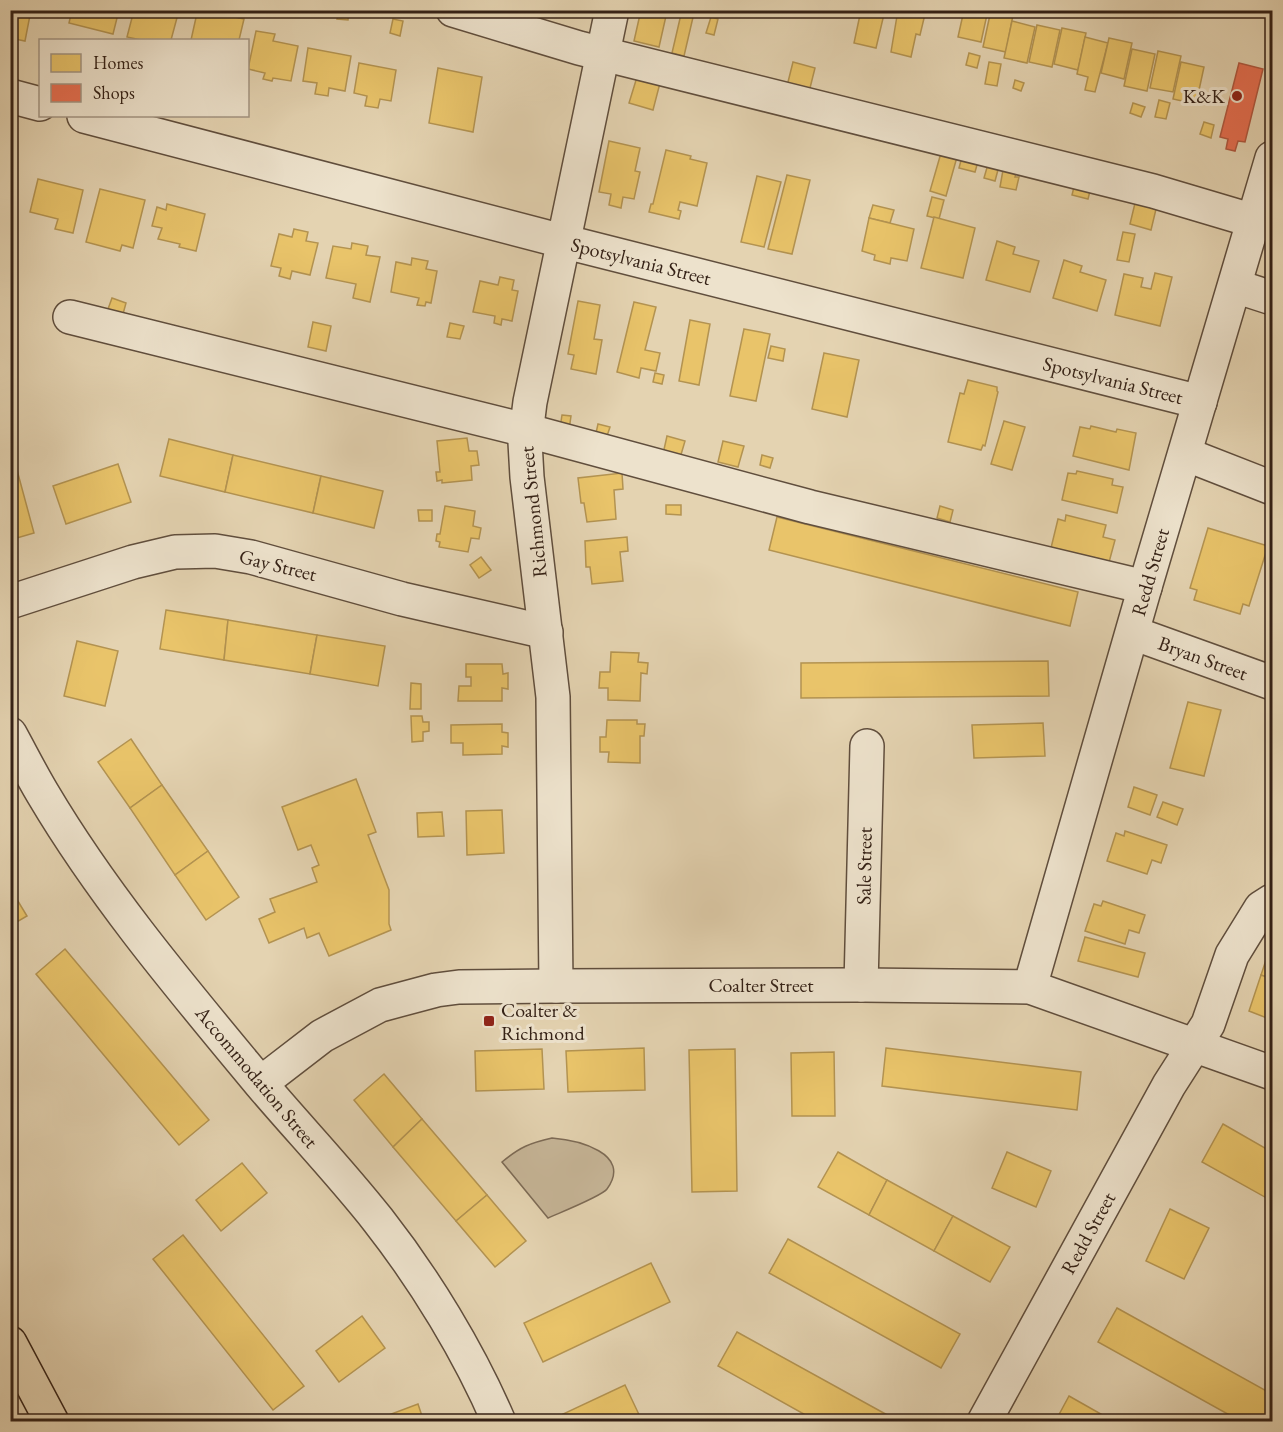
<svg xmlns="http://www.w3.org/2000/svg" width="1283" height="1432" font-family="'EB Garamond',serif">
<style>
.green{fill:#c6b597;stroke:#7d6b56;stroke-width:1.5}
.homes{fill:#e9c46a;stroke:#b39351;stroke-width:1.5}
.shops{fill:#e76f51;stroke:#b1583f;stroke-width:1.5}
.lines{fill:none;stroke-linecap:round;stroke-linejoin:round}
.minor-casing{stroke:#604e3d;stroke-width:36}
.major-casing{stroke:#342116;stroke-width:36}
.minor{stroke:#ede2cc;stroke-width:33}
.major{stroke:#e4d3b1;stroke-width:33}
.poi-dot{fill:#8f2418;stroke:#ede2cc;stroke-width:2}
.labels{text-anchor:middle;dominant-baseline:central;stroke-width:6;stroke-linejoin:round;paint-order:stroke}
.poi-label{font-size:20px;fill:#342116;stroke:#ede2cc;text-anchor:end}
.street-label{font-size:20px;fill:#342116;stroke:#ede2cc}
</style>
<rect width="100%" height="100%" fill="#e4d3b1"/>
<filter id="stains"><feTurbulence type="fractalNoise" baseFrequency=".00333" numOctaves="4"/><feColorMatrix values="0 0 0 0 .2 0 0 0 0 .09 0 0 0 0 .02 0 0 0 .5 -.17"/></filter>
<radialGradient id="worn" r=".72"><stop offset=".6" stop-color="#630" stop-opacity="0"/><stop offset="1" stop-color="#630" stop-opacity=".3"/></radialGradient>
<path class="green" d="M552 1138C577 1140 633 1153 607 1189 602 1196 559 1213 548 1218L502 1162C520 1147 530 1143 552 1138Z"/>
<g class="homes">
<polygon points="10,10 31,10 25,41 10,38"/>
<polygon points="72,10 119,10 113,34 69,23"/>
<polygon points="134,10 163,10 178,14 171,40 141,40 127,37"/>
<polygon points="339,10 349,10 348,20 337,19"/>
<polygon points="641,10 666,16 659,47 634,41"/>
<polygon points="682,10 694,13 684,56 672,53"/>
<polygon points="861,10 885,10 876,48 854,43"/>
<polygon points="898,10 926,10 920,35 916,34 911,57 891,52"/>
<polygon points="964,10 988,10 981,42 958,37"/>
<polygon points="991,10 1013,15 1006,52 983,47"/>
<polygon points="212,12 244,19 239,40 191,40 197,13 211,17"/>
<polygon points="711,17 718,19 714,35 706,33"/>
<polygon points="393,19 403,21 400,36 390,33"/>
<polygon points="1012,21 1035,27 1027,63 1004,58"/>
<polygon points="1037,25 1060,30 1052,67 1029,62"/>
<polygon points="1062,28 1086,33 1078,70 1054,64"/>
<polygon points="256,31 275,34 273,41 298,46 291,81 273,78 272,81 263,79 265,73 248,69"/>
<polygon points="1085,37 1108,43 1095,92 1085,90 1088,77 1077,74"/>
<polygon points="1109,38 1132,43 1124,79 1101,73"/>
<polygon points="308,48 351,56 345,91 329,88 328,96 315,94 317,83 303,81"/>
<polygon points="1132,49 1155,54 1147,91 1124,86"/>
<polygon points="1158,51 1181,56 1173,92 1150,88"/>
<polygon points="969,53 980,56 977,68 966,65"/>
<polygon points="793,62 815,68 808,96 786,90"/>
<polygon points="989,62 1001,64 997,86 985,84"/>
<polygon points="1181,62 1204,67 1196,104 1173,99"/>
<polygon points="359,63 396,70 391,101 380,99 378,108 365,106 367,96 354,93"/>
<polygon points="438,68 482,77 473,132 429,123"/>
<polygon points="637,77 660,83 653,110 629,103"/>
<polygon points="1015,80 1024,83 1021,91 1013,88"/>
<polygon points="1159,100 1170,103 1166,119 1155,117"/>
<polygon points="1133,103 1145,107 1141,117 1130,113"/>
<polygon points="1204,122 1214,125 1211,138 1200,134"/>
<polygon points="609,141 640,148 635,171 640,172 634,199 623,197 621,208 609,205 611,194 599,192"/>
<polygon points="666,150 691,156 690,159 707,163 697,206 680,202 678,210 681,211 679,219 649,212 651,204 653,204"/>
<polygon points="941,153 957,157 946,196 930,191"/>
<polygon points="963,153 979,158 975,172 959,168"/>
<polygon points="988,164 999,166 995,181 984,178"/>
<polygon points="1003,170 1016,173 1015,177 1019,177 1016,190 1000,187"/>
<polygon points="787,175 810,180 792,254 768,249"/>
<polygon points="757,176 781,182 764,247 741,242"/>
<polygon points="38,179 83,190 73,233 55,229 58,219 30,212"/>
<polygon points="1075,183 1091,187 1088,199 1072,195"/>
<polygon points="100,189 145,200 133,248 122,245 120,251 86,242"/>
<polygon points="932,197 944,200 939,219 927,216"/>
<polygon points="1136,199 1157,205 1151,230 1130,224"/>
<polygon points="167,204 205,214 196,251 179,247 180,244 158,239 162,228 152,226 157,207 166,210"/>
<polygon points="873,205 894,210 890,223 869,218"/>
<polygon points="934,217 975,228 963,278 921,268"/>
<polygon points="869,218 914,229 907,261 891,258 890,264 874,260 875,255 862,251"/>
<polygon points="294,229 308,232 306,241 318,243 310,275 292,271 290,279 279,276 281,268 271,266 279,234 292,237"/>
<polygon points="1123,232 1135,234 1129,262 1117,260"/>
<polygon points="997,241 1015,247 1013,254 1039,261 1030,292 986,280"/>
<polygon points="352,243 368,246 366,255 380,257 370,302 353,298 356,284 326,278 333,246 351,249"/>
<polygon points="412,258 428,261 426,269 437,271 431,303 426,302 425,306 417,305 419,298 391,292 396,262 411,265"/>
<polygon points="1064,260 1082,266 1080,272 1106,280 1097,311 1053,298"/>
<polygon points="1155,273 1172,277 1160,326 1115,315 1124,274 1143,278 1141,287 1151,289"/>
<polygon points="500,277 514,280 512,290 518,291 512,321 502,319 501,325 494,323 495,316 473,312 480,281 498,285"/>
<polygon points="112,298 126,303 123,314 108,309"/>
<polygon points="578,301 600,305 594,339 602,340 596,374 571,369 574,355 568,354"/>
<polygon points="634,302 656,307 645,350 660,353 656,371 641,368 639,378 617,372"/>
<polygon points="690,320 710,324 699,385 679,381"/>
<polygon points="313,322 331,326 326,351 308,347"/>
<polygon points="450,323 464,326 460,339 447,337"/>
<polygon points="744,329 770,334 756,401 730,396"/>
<polygon points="771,346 785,349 783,361 768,358"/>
<polygon points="824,353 859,360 847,417 812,409"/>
<polygon points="655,373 664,375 662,384 653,382"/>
<polygon points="968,380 997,387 997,391 998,392 985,446 983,445 981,450 948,442 960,393 964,394"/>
<polygon points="562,415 571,416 569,430 560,428"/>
<polygon points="1004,421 1025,427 1012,470 991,464"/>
<polygon points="598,424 610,427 607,436 596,433"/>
<polygon points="1091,426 1116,432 1117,429 1136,433 1129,470 1073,456 1080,427 1090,429"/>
<polygon points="667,436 685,441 680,458 663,454"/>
<polygon points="467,438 469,451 477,451 479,465 471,466 472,480 442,483 442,480 437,481 436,472 440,472 437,441"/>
<polygon points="169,439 233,455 225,492 160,476"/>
<polygon points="723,441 744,446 738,467 718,462"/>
<polygon points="10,447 17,470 10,472"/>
<polygon points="233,455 321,476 313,513 225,492"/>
<polygon points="762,455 773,458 770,468 760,465"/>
<polygon points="118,464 131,502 66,524 53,486"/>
<polygon points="17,470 34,533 10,540 10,472"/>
<polygon points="1077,471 1113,479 1112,485 1123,487 1117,513 1062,500 1068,473 1076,474"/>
<polygon points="622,473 623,489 614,490 616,519 587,522 584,503 581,503 578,478"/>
<polygon points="321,476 383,491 374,528 313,513"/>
<polygon points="666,505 681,505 681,515 666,514"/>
<polygon points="445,506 475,511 473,526 481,528 479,539 471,538 468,552 439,547 440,542 436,541 437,534 440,534"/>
<polygon points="940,506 953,510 950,522 937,518"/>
<polygon points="418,510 432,510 432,521 419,521"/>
<polygon points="1066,515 1106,525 1103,537 1115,540 1108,566 1051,548 1058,519 1065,521"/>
<polygon points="777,517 1078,592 1070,626 769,550"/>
<polygon points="1208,528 1268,546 1249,606 1243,604 1240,614 1194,600 1197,590 1190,588"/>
<polygon points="627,537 628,551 620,552 623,581 592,584 590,567 586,567 585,541"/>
<polygon points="481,557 491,570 479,578 470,565"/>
<polygon points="166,610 228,620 224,660 160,649"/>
<polygon points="228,620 317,635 310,674 224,660"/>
<polygon points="317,635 385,646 378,686 310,674"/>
<polygon points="77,641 118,651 105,706 64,696"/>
<polygon points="611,652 639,653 638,662 648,663 647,674 641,673 640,701 608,700 608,688 599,688 600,672 610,672"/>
<polygon points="1048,661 1049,696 801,698 801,663"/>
<polygon points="466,664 502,664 503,674 508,673 508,689 502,688 502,701 458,701 459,686 471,686 471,677 466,677"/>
<polygon points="411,683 421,684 421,709 410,709"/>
<polygon points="1188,702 1221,710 1204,776 1170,768"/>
<polygon points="411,716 422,716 423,722 429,722 429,731 423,732 423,741 412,742"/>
<polygon points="607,720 637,720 637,724 645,724 644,736 640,736 640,763 608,762 609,752 600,752 600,737 606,737"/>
<polygon points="1043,723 1045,756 974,758 972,725"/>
<polygon points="502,724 502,732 508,733 508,747 502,746 502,754 463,755 463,743 451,743 451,725"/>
<polygon points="131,739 162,785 130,808 98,762"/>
<polygon points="356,779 376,832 368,835 389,890 389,924 391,930 329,956 319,933 307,938 304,928 269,943 259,919 275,912 270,899 317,882 312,868 319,865 311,845 298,850 282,807"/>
<polygon points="162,785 208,851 175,875 130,808"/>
<polygon points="1134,787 1157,795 1150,815 1128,807"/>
<polygon points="1163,802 1183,809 1177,825 1157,817"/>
<polygon points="502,810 504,853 467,855 466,811"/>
<polygon points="442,812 444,836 418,837 417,813"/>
<polygon points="1125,831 1167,845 1161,863 1152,860 1147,874 1107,861 1116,833 1124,836"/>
<polygon points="208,851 239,897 206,920 175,875"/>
<polygon points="10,888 27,916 10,926"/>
<polygon points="1103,901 1145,915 1139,933 1129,930 1125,944 1085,931 1094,904 1101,906"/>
<polygon points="1085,937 1145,953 1138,977 1078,961"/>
<polygon points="1270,948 1272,949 1272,979 1261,975"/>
<polygon points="65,949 209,1120 179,1145 36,974"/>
<polygon points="1261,975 1272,979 1272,1020 1249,1011"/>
<polygon points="644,1048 645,1090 568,1092 566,1051"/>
<polygon points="886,1048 1081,1072 1077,1110 882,1086"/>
<polygon points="542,1049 544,1089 476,1091 475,1051"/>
<polygon points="735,1049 737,1191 692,1192 689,1050"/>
<polygon points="834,1052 835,1116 792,1116 791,1053"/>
<polygon points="384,1074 422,1119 393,1147 354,1100"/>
<polygon points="422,1119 487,1195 456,1221 393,1147"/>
<polygon points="1223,1124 1272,1152 1272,1201 1202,1162"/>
<polygon points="838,1152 887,1180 869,1215 818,1187"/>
<polygon points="1007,1152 1051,1171 1036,1207 992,1188"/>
<polygon points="242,1163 267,1193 221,1231 196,1200"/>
<polygon points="887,1180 953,1216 934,1251 869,1215"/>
<polygon points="487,1195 526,1241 495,1267 456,1221"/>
<polygon points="1170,1209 1209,1228 1184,1279 1146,1261"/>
<polygon points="953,1216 1010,1247 990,1282 934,1251"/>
<polygon points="183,1235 304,1386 273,1410 153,1259"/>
<polygon points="788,1239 960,1334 941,1368 769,1273"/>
<polygon points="651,1263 670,1302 543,1362 524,1323"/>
<polygon points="1117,1308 1272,1394 1272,1422 1242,1422 1098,1342"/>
<polygon points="362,1316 385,1348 339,1382 316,1351"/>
<polygon points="737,1332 900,1422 818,1422 718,1366"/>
<polygon points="625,1385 642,1421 567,1422 563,1414"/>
<polygon points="1069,1396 1115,1422 1055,1422"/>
<polygon points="418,1404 424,1422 378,1422 378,1419"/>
</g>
<polygon class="shops" points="1239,63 1263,69 1245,142 1238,141 1235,151 1226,149 1228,139 1220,137"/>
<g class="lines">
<g class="minor-casing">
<g id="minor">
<polyline points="453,10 579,48 1153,191 1254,221"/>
<polyline points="10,96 40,104"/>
<polyline points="84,116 562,241 1200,402"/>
<polyline points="1235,286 1272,298"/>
<polyline points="70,317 525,430 810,507 1145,587"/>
<polyline points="1185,454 1272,488"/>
<polyline points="10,602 133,562 175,552 215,551 251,557 402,599 546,632"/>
<polyline points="1133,633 1272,683"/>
<path d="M10 734C21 754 31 774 43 794 104 897 183 990 260 1083 299 1129 341 1173 378 1220 425 1280 469 1352 499 1422"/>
<polyline points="861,985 867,746"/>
<polyline points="556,986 553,697 527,477 525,442 530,402 612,10"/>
<polyline points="1030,987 1145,587 1272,158"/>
<polyline points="261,1083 322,1036 380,1005 436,990 459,987 556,986 861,985 1030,987 1272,1073"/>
<polyline points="984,1422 1169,1085 1208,1024 1232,955 1261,908 1272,901"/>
</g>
</g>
<g class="major-casing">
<polyline id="major" points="10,1343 52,1422"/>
</g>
<use href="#minor" class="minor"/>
<use href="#major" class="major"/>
</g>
<g class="poi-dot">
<circle cx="1237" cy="96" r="6"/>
<rect x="483" y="1015" width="12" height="12" rx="3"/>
</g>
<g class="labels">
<g class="poi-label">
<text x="1225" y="96">K&amp;K</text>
<text x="501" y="1010" text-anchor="start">Coalter &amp;<tspan x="501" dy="23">Richmond</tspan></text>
</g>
<g class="street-label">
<text transform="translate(641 261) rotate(14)">Spotsylvania Street</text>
<text transform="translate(1113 380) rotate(14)">Spotsylvania Street</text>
<text transform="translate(533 512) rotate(-96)">Richmond Street</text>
<text transform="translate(278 565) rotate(14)">Gay Street</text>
<text transform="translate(1150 572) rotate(-74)">Redd Street</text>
<text transform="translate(1203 658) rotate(20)">Bryan Street</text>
<text transform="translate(864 866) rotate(-89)">Sale Street</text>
<text x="761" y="985">Coalter Street</text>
<text transform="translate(257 1077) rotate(50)">Accommodation Street</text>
<text transform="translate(1088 1233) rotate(-61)">Redd Street</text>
</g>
</g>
<rect width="1283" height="1432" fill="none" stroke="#e4d3b1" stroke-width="36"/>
<rect x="12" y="12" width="1259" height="1408" fill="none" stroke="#342116" stroke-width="3"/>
<rect x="18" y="18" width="1247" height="1396" fill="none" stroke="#342116" stroke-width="1.5"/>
<rect x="39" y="39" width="210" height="78" fill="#ede2cc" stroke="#a39583" stroke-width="1.5"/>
<rect x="51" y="54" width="30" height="18" fill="#e9c46a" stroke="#a39583" stroke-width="1.5"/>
<text x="93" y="69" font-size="18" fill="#342116">Homes</text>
<rect x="51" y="84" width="30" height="18" fill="#e76f51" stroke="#a39583" stroke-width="1.5"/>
<text x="93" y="99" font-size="18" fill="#342116">Shops</text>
<rect width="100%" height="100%" filter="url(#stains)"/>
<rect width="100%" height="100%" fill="url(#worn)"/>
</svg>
